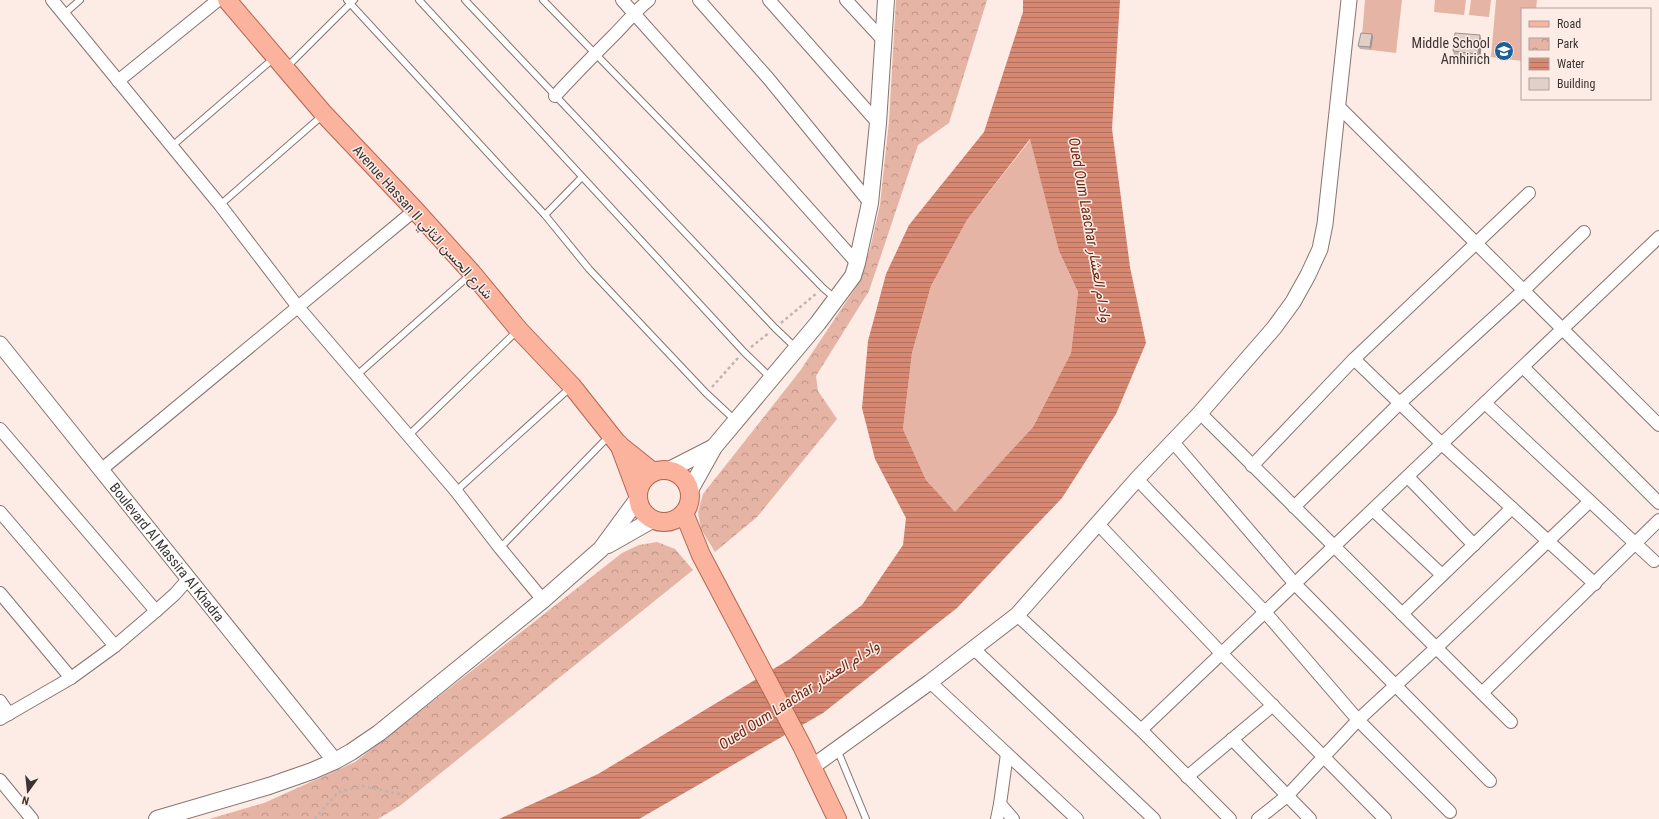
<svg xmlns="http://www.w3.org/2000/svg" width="1659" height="819" font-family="'Roboto Condensed',Vazirmatn,sans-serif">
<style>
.grass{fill:#e6b4a5}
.park{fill:url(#park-crowns)}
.water{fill:url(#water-rules);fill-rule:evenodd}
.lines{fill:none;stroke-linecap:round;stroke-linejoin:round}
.service-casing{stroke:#857570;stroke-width:8}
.minor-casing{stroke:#857570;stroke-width:14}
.tertiary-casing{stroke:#857570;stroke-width:17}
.secondary-casing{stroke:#857570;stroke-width:18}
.primary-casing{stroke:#b6654f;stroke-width:20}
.path{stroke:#c2b3ae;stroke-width:2.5;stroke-dasharray:3 3;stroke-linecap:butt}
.service{stroke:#fff;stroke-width:6}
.minor{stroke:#fff;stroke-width:12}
.tertiary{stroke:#fff;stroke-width:15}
.secondary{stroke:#fff;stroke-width:16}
.primary{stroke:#fbb39e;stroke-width:18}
.wall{fill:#c2b2ae}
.shaded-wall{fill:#9e918d}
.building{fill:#e1cfca;stroke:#9e918d}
.labels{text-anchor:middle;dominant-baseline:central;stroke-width:3;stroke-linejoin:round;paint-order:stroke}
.poi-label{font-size:14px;fill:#3b3432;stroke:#fdebe5;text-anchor:end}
.street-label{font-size:14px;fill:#3b3432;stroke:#fdebe5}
.water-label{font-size:15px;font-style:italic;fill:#6e2813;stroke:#fdebe5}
</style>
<defs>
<pattern id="park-crowns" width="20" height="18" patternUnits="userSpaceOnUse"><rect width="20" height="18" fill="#e6b4a5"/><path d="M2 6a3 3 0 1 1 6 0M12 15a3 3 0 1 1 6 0" fill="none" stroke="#bc9387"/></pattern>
<pattern id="water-rules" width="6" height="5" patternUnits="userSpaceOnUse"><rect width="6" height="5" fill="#d68872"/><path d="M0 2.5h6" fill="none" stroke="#af705e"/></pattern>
</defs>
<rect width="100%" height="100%" fill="#fdebe5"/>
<g class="grass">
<polygon points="1365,0 1402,0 1396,53 1371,50 1373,37 1362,36"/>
<polygon points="1435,0 1466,0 1464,15 1434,12"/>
<polygon points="1471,0 1491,0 1489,17 1469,15"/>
<polygon points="1496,0 1537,0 1536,9 1522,9 1522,61 1491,57"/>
<polygon points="1031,139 1059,251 1078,292 1071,353 1033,427 955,513 926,480 903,429 912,353 931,286 967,220"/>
</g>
<g class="park">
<polygon points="896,0 987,0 949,123 918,145 869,291 816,376 818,391 837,419 757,517 715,552 701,529 698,512 703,494 800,371 856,287 870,249 880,205 889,121"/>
<polygon points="657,542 675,549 693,570 401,805 378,819 209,819 264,803 355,762 622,553 639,545"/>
</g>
<path class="water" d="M1023 0H1120L1112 129 1130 267 1146 343 1116 414 1062 498 957 608 823 713 639 819H499L598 774 790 659 862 605 903 545 906 518 875 459 862 408 868 341 886 274 909 225 984 132 1023 12ZM1030 139 1059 251 1078 292 1071 353 1033 427 955 512 926 480 903 429 912 353 931 286 967 220Z"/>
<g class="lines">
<g class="service-casing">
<g id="service">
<polyline points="347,0 545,215 589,269 706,393 736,421"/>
<polyline points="419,0 744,352 771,378"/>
<polyline points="465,0 775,328 796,348"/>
<polyline points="543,0 823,288 836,299"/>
<polyline points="64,14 80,0"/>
<polyline points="286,68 354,0"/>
<polyline points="172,146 274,58"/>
<polyline points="220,205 323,115"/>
<polyline points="545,215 582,177"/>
<polyline points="357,375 471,274"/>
<polyline points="408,436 518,330"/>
<polyline points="456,491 571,387"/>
<polyline points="500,548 609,436"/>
<polyline points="837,749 866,819"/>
</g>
</g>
<g class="minor-casing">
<g id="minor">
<polyline points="52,0 220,205 298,307 456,491 500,548 543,600"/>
<polyline points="622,0 857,263"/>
<polyline points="699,0 768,78 870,203"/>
<polyline points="769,0 878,123"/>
<polyline points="846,0 883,40"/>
<polyline points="118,81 218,0"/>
<path d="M555 96C574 75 594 55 614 35 626 23 635 11 649 0"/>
<polyline points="1337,105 1659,425"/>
<polyline points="1354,359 1442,444 1595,584"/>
<polyline points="1523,367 1659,503"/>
<polyline points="1485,403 1654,561"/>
<polyline points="1200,413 1511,722"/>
<polyline points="0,429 156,611"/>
<polyline points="1173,442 1295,584 1490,781"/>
<polyline points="1252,466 1354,359 1529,193"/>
<polyline points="102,469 415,210"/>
<polyline points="1408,477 1474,545"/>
<polyline points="1137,479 1265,612 1358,720 1450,812"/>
<polyline points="1294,507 1400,403 1524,290 1584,232"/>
<polyline points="1373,510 1442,575"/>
<polyline points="0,512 115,646"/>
<polyline points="1098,524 1222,654 1385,819"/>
<polyline points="0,593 71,678"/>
<polyline points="1402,614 1512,508"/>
<polyline points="1017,615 1141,730 1230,819"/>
<polyline points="974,649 1154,819"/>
<polyline points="930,682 1077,819"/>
<polyline points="1482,693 1659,520"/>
<polyline points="0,701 9,714"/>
<polyline points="0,719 71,678 115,646 156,611 175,594 189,578"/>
<polyline points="1141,730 1659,237"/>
<polyline points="1232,739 1310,819"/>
<polyline points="1007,754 1000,804 1013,819"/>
<polyline points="1187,777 1273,705"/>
<polyline points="0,780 32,819"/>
<polyline points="997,819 1000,804"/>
<polyline points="1258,819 1287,796 1358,720 1436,648 1589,502"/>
</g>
</g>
<g class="tertiary-casing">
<g id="tertiary">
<path id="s1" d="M0 344 335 761"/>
<polyline points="812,767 930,682 1017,615 1137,479 1200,413 1274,328 1293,302 1308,275 1320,249 1325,224 1349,0"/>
</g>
</g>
<g class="secondary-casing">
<g id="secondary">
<polyline points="669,470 714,447"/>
<polyline points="690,490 714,447 818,323 853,276 857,263 870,203 878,123 886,0"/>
<polyline points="608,545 652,520"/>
<polyline points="157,819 269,786 312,771 335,761 351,752 379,733 543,600 601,549 637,500"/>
</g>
</g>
<g class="primary-casing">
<g id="primary">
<polyline points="227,0 324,114 415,210 472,273 519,330 572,386 618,444 653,472"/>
<polyline points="619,444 637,492"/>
<circle cx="664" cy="496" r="26"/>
<polyline points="684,513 701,555 802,746 837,819"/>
</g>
</g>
<g class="path">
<polyline points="781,323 817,293"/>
<polyline points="751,347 769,333"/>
<polyline points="712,387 738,358"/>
<polyline points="315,819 338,792 363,786 404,795"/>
</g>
<use href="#service" class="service"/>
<use href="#minor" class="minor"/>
<use href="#tertiary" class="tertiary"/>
<use href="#secondary" class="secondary"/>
<use href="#primary" class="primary"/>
</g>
<g class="wall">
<polygon points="1373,37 1371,50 1360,49 1358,46"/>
<polygon points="1482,42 1480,60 1455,58 1453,51"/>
</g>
<g class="shaded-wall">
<polygon points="1372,34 1373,37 1371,50 1370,47"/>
<polygon points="1480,35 1482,42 1480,60 1478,54"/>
</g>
<g class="building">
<polygon points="1361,33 1372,34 1370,47 1358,46"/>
<polygon points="1455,33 1480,35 1478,54 1453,51"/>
</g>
<defs>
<g id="school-disc" transform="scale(1)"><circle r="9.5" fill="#1c6095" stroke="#fdebe5"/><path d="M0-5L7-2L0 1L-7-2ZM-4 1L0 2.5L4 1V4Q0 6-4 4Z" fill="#fff"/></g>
</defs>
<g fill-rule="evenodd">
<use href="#school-disc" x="1504" y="51"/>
</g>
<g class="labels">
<g class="poi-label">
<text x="1490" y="43">Middle School<tspan x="1490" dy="16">Amhirich</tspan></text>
</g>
<g class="street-label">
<text transform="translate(423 222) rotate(48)">Avenue Hassan II شارع الحسن الثاني</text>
<text stroke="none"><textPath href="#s1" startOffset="267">Boulevard Al Massira Al Khadra</textPath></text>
</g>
<g class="water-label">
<text transform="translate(1090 230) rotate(80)">Oued Oum Laachar واد ام العشار</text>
<text transform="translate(799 695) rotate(-33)">Oued Oum Laachar واد ام العشار</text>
</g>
</g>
<rect x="1521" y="8" width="130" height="92" fill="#fdebe5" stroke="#afa29d"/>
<rect x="1529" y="21" width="20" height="6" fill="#fbb39e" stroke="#afa29d"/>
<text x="1557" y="28" font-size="12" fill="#3b3432">Road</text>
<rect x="1529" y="38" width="20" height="12" fill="url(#park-crowns)" stroke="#afa29d"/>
<text x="1557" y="48" font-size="12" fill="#3b3432">Park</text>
<rect x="1529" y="58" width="20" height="12" fill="url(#water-rules)" stroke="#afa29d"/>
<text x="1557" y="68" font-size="12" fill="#3b3432">Water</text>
<rect x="1529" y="78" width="20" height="12" fill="#e1cfca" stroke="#afa29d"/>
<text x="1557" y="88" font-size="12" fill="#3b3432">Building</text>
<g transform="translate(28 791) rotate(195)" stroke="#fdebe5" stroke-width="3" paint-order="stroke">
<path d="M0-3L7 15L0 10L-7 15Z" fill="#3b3432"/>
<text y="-6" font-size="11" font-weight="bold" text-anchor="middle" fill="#3b3432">N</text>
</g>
</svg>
